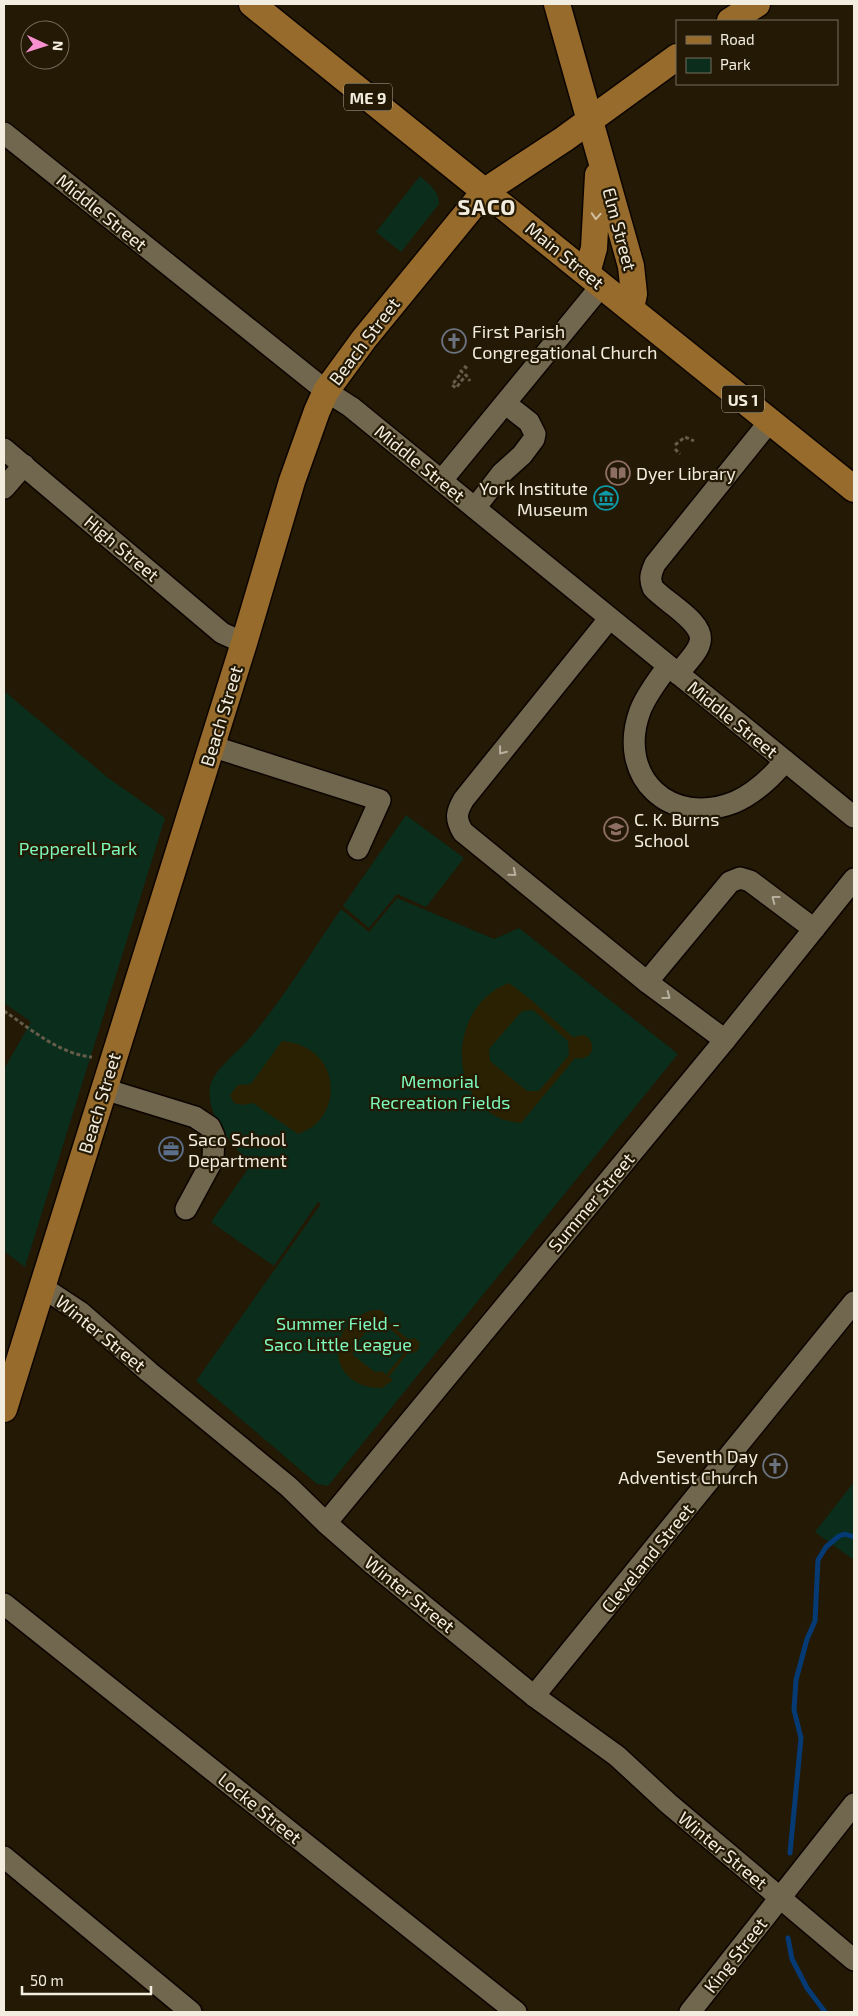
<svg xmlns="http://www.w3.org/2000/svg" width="858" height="2016" font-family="'Exo 2',sans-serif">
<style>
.green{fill:#0b2d1c}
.sand{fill:#292101;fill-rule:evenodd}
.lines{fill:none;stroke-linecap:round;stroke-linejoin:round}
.stream{stroke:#053a75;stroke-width:5}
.minor-casing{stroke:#0c0400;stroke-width:24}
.major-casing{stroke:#0c0400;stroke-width:29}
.path{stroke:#655c49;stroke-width:3;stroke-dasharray:4 2.5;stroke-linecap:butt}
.minor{stroke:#71664e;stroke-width:21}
.major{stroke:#976b2b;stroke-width:26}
.oneway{stroke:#d3c0a1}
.oneway2{stroke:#b8b09e}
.labels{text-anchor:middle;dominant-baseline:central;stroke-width:4.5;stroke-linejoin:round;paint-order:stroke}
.shield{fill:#231904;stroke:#b5ad9e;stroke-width:1}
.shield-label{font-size:16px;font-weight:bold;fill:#f3ede0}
.street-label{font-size:18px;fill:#f3ede0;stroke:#231904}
.poi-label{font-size:18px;fill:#f3ede0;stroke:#231904;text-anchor:start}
.park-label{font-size:18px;fill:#7df9b9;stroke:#231904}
.district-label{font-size:22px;font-weight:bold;letter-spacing:1px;fill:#f3ede0;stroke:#231904}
</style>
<rect width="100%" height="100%" fill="#231904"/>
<g class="green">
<path d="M420 176C429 184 439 191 439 204L401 252 376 232Z"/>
<polygon points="4,691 107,777 165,818 25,1267 4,1251 4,1069 31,1022 4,1003"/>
<polygon points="406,815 464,858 426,907 397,894 369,928 343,906"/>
<path d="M397 898 494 939 519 928 678 1054 328 1486 317 1484 196 1381 321 1204 318 1202 274 1266 211 1222 250 1166C233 1143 206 1118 210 1087 213 1070 238 1052 248 1040 283 1000 311 952 341 909L369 932Z"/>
<polygon points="854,1482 854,1560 815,1532"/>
</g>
<g class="sand">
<path d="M509 983 530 999 573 1037 583 1035 588 1037C598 1049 589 1061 575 1058L521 1123C515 1122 507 1121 502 1119 443 1094 452 1003 509 983ZM533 1010 568 1041 569 1055 539 1091H527L490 1061 489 1049 522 1011Z"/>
<path d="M282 1041C314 1044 335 1066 330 1098 328 1109 321 1121 312 1127 308 1130 302 1132 298 1134L253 1103 243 1105 234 1103 230 1095 238 1085 251 1084Z"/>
<path d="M373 1310H381L385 1314 383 1318 408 1339 415 1338 420 1343 418 1350 414 1353 409 1351 389 1377 393 1380 382 1388C328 1389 322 1324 373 1310ZM381 1321 406 1343 407 1349 386 1375 382 1371 375 1372 353 1355V1348L372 1324H378Z"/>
</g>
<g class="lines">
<g class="stream">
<polyline points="790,1853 801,1738 794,1710 796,1680 807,1639 815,1621 818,1560 826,1547 839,1536 845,1534 854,1537"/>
<polyline points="788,1938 792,1959 807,1988 825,2012"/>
</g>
<g class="minor-casing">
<g id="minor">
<polyline points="4,133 326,391 351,407 854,817"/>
<polyline points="4,449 222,633 244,643"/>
<polyline points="442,480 602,285"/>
<polyline points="4,488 24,465"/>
<polyline points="475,508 502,473 522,455 534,439 535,434 529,422 506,404"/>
<path d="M609 619 464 799C456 812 455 819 463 832L647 982 725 1040"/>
<path d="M668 666C658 680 646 695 640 711 616 777 670 828 735 802 755 793 771 778 785 761"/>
<path d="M678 674C684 665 698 653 700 642 705 622 665 602 653 588 649 579 651 573 655 564L770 421"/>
<polyline points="211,746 380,800 358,849"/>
<polyline points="647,982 730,882 740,878 750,881 814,929"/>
<polyline points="104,1089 195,1117 210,1127 214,1136 213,1159 186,1209"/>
<polyline points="42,1287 80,1312 149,1372 289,1487 326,1523 374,1565 534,1696 617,1756 669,1804 854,1960"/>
<polyline points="326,1523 725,1040 854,879"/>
<polyline points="4,1604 516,2012"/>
<polyline points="534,1696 854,1302"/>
<polyline points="4,1857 191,2012"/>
<polyline points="690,2012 854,1804"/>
</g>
</g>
<g class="major-casing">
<g id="major">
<polyline points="252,4 854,489"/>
<polyline points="557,4 631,266 634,294 631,308"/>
<polyline points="730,21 757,4"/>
<polyline points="587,273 594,248 598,175"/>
<polyline points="4,1409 244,643 292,481 317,411 326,391 364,339 485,191 564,139 677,57"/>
</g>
</g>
<g class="path">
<polyline points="464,366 469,370"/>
<polyline points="460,370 462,372 452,385 456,388 466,375 470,381"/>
<polyline points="675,445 685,437 694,441"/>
<polyline points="675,449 680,454"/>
<path d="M4 1011C31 1029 59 1054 92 1057"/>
</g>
<use href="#minor" class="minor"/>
<use href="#major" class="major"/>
</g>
<defs><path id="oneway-chevron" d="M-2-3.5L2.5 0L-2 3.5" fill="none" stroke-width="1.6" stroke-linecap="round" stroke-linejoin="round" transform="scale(1.25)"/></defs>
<use class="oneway" href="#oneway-chevron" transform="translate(596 216) rotate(94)"/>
<g class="oneway2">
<use href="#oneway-chevron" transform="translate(502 751) rotate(128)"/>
<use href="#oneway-chevron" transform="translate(513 873) rotate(39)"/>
<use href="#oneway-chevron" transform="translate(775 899) rotate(-143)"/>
<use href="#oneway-chevron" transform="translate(667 996) rotate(37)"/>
</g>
<defs>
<g id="church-ring" transform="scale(1.25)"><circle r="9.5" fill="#231904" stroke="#6b7280" stroke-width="1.5"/><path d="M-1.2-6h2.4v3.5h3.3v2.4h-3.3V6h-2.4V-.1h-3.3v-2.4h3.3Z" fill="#6b7280"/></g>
<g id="library-ring" transform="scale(1.25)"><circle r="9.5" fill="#231904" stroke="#8d6e63" stroke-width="1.5"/><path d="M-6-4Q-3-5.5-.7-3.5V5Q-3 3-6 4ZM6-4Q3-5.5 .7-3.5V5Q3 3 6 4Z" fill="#8d6e63"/></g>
<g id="museum-ring" transform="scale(1.25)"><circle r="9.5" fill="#231904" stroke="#0f9aa8" stroke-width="1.5"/><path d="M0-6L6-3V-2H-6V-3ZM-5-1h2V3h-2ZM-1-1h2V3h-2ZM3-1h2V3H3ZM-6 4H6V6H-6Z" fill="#0f9aa8"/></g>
<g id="school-ring" transform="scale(1.25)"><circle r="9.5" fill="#231904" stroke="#8d6e63" stroke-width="1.5"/><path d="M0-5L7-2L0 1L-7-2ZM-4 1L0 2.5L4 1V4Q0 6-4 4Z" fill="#8d6e63"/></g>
<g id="office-ring" transform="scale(1.25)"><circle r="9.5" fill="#231904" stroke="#5c6f8a" stroke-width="1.5"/><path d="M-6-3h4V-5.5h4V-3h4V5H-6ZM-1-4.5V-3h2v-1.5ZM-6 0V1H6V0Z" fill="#5c6f8a"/></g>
</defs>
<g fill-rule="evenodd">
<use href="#church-ring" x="454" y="341"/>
<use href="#library-ring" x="618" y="473"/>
<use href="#museum-ring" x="606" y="498"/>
<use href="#school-ring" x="616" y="829"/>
<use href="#office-ring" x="171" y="1149"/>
<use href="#church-ring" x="775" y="1466"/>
</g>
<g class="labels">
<g class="shield">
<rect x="344" y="83.5" width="48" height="27" rx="4"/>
<rect x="722" y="385.5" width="42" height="27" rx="4"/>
</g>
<g class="shield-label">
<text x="368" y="97">ME 9</text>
<text x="743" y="399">US 1</text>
</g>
<g class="street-label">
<text transform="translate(102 212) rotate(39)">Middle Street</text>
<text transform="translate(620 229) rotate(75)">Elm Street</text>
<text transform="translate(565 255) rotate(39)">Main Street</text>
<text transform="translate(364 341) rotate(-53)">Beach Street</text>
<text transform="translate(420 463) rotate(39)">Middle Street</text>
<text transform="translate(122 548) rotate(40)">High Street</text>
<text transform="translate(221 716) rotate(-73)">Beach Street</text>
<text transform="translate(733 719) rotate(39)">Middle Street</text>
<text transform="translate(99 1103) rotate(-73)">Beach Street</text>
<text transform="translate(591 1202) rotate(-50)">Summer Street</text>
<text transform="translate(101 1333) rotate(39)">Winter Street</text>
<text transform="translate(647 1558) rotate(-51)">Cleveland Street</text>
<text transform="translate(410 1594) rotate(39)">Winter Street</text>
<text transform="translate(260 1808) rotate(39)">Locke Street</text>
<text transform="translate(723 1850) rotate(40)">Winter Street</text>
<text transform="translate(735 1955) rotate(-52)">King Street</text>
</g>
<g class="poi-label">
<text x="472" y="331">First Parish<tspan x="472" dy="21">Congregational Church</tspan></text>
<text x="636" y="473">Dyer Library</text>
<text x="588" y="488" text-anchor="end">York Institute<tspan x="588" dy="21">Museum</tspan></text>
<text x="634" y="819">C. K. Burns<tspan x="634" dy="21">School</tspan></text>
<text x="188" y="1139">Saco School<tspan x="188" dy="21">Department</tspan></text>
<text x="758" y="1456" text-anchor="end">Seventh Day<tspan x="758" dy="21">Adventist Church</tspan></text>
</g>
<g class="park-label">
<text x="78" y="848">Pepperell Park</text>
<text x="440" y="1081">Memorial<tspan x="440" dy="21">Recreation Fields</tspan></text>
<text x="338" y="1323">Summer Field -<tspan x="338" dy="21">Saco Little League</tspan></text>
</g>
<g class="district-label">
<text x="487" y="206">SACO</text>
</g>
</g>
<rect width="858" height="2016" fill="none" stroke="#f3ede0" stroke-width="10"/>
<rect x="676" y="20" width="162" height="65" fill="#231904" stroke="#766e5c"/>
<rect x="686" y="36" width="25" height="8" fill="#976b2b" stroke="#766e5c"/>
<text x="720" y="45" font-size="15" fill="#f3ede0">Road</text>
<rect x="686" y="58" width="25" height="15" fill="#0b2d1c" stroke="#766e5c"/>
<text x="720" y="70" font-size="15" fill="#f3ede0">Park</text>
<g transform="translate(45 45) rotate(94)"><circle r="24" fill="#231904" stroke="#766e5c"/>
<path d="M0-4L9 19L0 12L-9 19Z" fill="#f690cf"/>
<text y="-8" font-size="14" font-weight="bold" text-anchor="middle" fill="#f3ede0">N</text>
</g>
<path d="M22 1986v8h129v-8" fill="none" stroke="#f3ede0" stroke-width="2.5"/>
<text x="30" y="1986" font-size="15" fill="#f3ede0" stroke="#231904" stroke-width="4" paint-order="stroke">50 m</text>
</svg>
